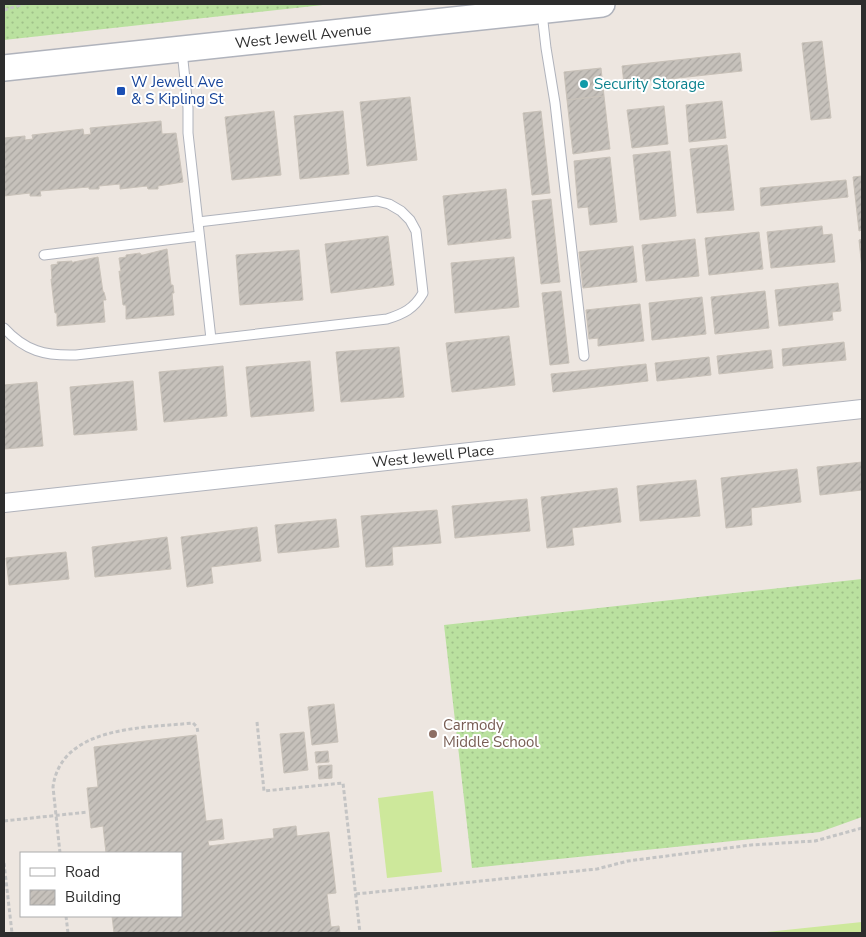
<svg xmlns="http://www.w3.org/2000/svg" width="866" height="937" font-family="'Nunito Sans',sans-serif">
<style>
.grass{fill:url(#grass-dots)}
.pitch{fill:#cde89b}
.building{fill:url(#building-hatch);stroke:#c9c2b9}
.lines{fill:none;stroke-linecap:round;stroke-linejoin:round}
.lane-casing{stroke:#b0b3bc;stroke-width:11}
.street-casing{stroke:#b0b3bc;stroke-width:20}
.secondary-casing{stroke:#b0b3bc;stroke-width:28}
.path{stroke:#c4c4c4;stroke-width:3;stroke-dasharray:4 2.5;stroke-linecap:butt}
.lane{stroke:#fff;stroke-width:9}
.street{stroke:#fff;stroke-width:18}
.secondary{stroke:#fff;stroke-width:25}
.culture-dot{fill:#0f9aa8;stroke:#fff;stroke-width:2}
.transit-dot{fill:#1a4fb4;stroke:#fff;stroke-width:2}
.education-dot{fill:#8d6e63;stroke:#fff;stroke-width:2}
.labels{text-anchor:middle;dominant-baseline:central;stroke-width:4;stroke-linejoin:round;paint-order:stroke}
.street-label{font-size:15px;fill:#2d2d2d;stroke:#fff}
.transit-label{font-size:15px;fill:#164399;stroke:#fff;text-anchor:start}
.culture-label{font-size:15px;fill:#0d838f;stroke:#fff;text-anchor:start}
.education-label{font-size:15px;fill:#785e54;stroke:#fff;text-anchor:start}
</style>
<defs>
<pattern id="grass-dots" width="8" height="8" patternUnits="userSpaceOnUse" patternTransform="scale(1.25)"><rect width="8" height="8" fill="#bae19f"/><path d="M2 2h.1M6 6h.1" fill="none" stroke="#a0c189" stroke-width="1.8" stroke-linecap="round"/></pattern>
<pattern id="building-hatch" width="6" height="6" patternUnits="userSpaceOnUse" patternTransform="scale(1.25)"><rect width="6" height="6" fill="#c6c1bb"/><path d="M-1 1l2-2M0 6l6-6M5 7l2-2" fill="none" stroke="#aaa6a1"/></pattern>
</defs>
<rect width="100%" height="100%" fill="#ede6e0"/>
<g class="grass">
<polygon points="4,4 332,4 4,40"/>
<polygon points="862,579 862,817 820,832 472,868 444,625"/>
</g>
<g class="pitch">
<polygon points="433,791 442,872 387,878 378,798"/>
<polygon points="862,922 862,933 756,933"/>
</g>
<g class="building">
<polygon points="822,41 831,118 811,120 802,43"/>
<polygon points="740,53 742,71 624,84 622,66"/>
<polygon points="601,68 604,96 567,100 564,72"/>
<polygon points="604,96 610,149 573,154 567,100"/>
<polygon points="410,97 417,160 367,166 360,102"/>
<polygon points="722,101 726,138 689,142 686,105"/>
<polygon points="664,106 668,144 632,148 627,110"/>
<polygon points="274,111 281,175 232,180 225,117"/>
<polygon points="343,111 349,174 300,179 294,116"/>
<polygon points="541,111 550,193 532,195 523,113"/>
<polygon points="161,121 162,134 176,133 183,182 158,186 158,189 148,189 147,186 120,189 120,184 99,186 99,189 89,189 89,187 40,191 41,196 30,196 30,193 4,196 4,138 25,136 25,140 33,139 32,135 83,129 84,135 91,134 90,128"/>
<polygon points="727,145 734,210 697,213 690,149"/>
<polygon points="670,151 676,216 640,220 633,155"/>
<polygon points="610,157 617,222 590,225 588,207 578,208 574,161"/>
<polygon points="862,176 862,230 859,231 853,177"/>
<polygon points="846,180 848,197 761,206 760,188"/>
<polygon points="506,189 511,238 448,245 443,196"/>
<polygon points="551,199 560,282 541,284 532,201"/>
<polygon points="822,226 823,235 832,234 835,262 771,268 767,232"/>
<polygon points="759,232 763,269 709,275 705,238"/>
<polygon points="388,236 394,285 331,293 325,244"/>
<polygon points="695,239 699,276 646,281 642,245"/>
<polygon points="862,239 862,269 859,240"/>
<polygon points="633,246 637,282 583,288 579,252"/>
<polygon points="167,249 171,285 173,285 174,293 172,293 174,315 126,319 126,305 123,305 119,271 121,272 119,258 126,257 126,255 140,253 141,255 143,255"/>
<polygon points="299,250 303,300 240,305 236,255"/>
<polygon points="98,257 103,292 104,292 106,300 103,300 105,322 57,326 57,313 55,313 51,279 52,279 51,265 58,264 57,262 72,261 72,263 74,262"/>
<polygon points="514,257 519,307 455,313 451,263"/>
<polygon points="838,283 841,311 832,312 833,320 779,326 775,290"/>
<polygon points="561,291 569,363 550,365 542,293"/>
<polygon points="765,291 769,328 715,334 711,297"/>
<polygon points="702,297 706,334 652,340 649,303"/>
<polygon points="640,304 644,341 598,346 598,338 589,339 586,310"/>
<polygon points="509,336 515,385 452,392 446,343"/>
<polygon points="844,342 846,360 783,366 782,349"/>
<polygon points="399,347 404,397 341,402 336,352"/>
<polygon points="771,350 773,368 719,374 717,356"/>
<polygon points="709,357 711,375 657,381 655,363"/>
<polygon points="310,361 314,411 251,417 246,367"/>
<polygon points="646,364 648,381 553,392 551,374"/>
<polygon points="223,366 227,416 164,422 159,372"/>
<polygon points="133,381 137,430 74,435 70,387"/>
<polygon points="37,382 43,446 4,449 4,385"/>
<polygon points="862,462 862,490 820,495 817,467"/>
<polygon points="797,469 801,502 751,508 752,525 726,528 721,478"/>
<polygon points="696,480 700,516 640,521 637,486"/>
<polygon points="617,488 621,522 572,528 574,545 547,548 541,497"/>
<polygon points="527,499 530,531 455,538 452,506"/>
<polygon points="437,510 441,543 392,547 393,565 366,567 361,516"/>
<polygon points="336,519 339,547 278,553 275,525"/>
<polygon points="257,527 261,561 211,567 213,583 187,587 181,537"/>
<polygon points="167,537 171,569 95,577 92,547"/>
<polygon points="66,552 69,579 9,585 6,558"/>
<polygon points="334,704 338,742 312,745 308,707"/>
<polygon points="304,732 308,770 284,773 280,734"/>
<polygon points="196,735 206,821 222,819 224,839 208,841 209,846 274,838 273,829 296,826 297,836 329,832 336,893 327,894 331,927 339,926 340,933 114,933 112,916 181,916 181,853 106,853 103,826 91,828 87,788 98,787 94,747"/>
<polygon points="328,751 329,762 316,763 315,752"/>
<polygon points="332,765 332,778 319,779 318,766"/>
</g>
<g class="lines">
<g class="lane-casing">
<g id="lane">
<polyline points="542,13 546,48 555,103 584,356"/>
<polyline points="182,51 188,108 188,133 211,339"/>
<polyline points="44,255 199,236"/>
<path d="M4 328C25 351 45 356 76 355L387 319C403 314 414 309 423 293L416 231 410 220 401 211 389 204 377 201 198 222"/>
</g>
</g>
<g class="street-casing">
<polyline id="street" points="4,503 862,409"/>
</g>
<g class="secondary-casing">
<polyline id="secondary" points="4,68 602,4"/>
</g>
<g class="path">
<polyline points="4,10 24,4"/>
<polyline points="257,722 264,791 343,783 360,933"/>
<polyline points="4,821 88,812"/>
<path d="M60 853 53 787C61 725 146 728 193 723L197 727 198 733"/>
<polyline points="4,863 12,933"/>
<polyline points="356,894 597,869 628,861 751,845 815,841 862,828"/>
<polyline points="66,916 68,933"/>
</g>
<use href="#lane" class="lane"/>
<use href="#street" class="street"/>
<use href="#secondary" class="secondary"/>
</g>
<circle class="culture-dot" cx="584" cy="84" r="5"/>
<rect class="transit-dot" x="116" y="86" width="10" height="10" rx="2.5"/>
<circle class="education-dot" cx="433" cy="734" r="5"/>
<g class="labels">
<g class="street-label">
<text transform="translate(303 36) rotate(-6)">West Jewell Avenue</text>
<text transform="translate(433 456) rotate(-6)">West Jewell Place</text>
</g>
<g class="transit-label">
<text x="131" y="82">W Jewell Ave<tspan x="131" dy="17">&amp; S Kipling St</tspan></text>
</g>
<g class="culture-label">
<text x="594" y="84">Security Storage</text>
</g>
<g class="education-label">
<text x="443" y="725">Carmody<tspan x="443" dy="17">Middle School</tspan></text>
</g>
</g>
<rect width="866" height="937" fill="none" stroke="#2d2d2d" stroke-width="10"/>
<rect x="20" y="852" width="162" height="65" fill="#ffffff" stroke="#ababab"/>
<rect x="30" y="868" width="25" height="8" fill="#ffffff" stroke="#ababab"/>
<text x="65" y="877" font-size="15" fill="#2d2d2d">Road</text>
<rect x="30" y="890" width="25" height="15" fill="url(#building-hatch)" stroke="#ababab"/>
<text x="65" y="902" font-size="15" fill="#2d2d2d">Building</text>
</svg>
